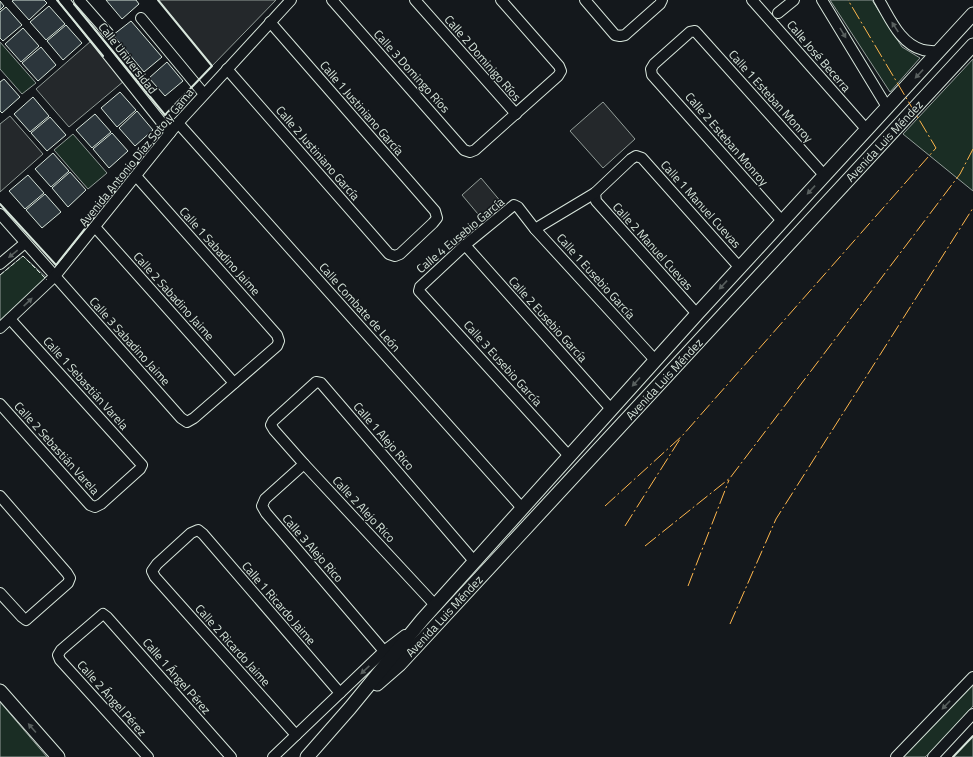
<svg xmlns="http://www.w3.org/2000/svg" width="973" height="757" font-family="'Titillium Web',sans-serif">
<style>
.green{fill:#1a2d24;stroke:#939e99}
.parking{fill:#24282b;stroke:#939e99}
.building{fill:#2c363c;stroke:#d8e6dc}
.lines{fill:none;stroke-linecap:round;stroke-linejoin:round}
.minor-casing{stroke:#d8e6dc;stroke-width:12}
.major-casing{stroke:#d8e6dc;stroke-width:15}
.minor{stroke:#14181c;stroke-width:10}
.major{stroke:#14181c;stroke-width:13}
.fence{stroke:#d8e6dc;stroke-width:1;stroke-dasharray:5 2;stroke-linecap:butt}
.wall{stroke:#d8e6dc;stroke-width:2}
.power{stroke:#ffb74d;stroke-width:1;stroke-dasharray:14 3 2 3;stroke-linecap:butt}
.oneway{fill:#59605f}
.labels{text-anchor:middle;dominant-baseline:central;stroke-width:3;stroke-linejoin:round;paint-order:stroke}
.street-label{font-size:12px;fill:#d8e6dc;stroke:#14181c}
</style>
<rect width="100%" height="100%" fill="#14181c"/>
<g class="green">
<polygon points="830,0 872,0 902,47 920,58 890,92"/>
<polygon points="0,42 36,83 22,94 0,69"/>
<polygon points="973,59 973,191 903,134"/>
<polygon points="73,134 107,173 88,189 54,150"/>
<polygon points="23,256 48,279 0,323 0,275"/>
<polygon points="973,681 973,706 933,750 925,757 899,757"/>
<polygon points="0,702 47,757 0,757"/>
<polygon points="973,736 973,757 953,757"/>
</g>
<g class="parking">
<polygon points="158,0 276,0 212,66"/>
<polygon points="91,41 124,81 69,127 36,89"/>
<polygon points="603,102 635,139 603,168 570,131"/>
<polygon points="10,116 43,154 0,192 0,124"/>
<polygon points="481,178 502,203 483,220 462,195"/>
</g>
<g class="building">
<polygon points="14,0 44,0 47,3 29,20 12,1"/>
<polygon points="106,0 136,0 139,4 122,19"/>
<polygon points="0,1 4,6 0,10"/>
<polygon points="49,6 65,24 46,40 30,22"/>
<polygon points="6,7 22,25 3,41 0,38 0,12"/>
<polygon points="131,21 162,57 144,72 113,35"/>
<polygon points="66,25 82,43 63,60 47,41"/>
<polygon points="23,28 39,46 21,62 5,44"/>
<polygon points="41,47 56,65 38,81 22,63"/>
<polygon points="167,62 183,81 165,96 149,78"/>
<polygon points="4,79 20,97 2,113 0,111 0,82"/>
<polygon points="120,92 136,110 117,127 101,108"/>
<polygon points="33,97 49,116 30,132 14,114"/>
<polygon points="137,111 153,130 135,146 119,128"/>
<polygon points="95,114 111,132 92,148 76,130"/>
<polygon points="50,117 66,135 47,151 31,133"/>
<polygon points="112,133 128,151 109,168 93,149"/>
<polygon points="53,153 69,171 51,187 35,169"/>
<polygon points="70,172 86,190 68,207 52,188"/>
<polygon points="28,175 44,193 25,209 9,191"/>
<polygon points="45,194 61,212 42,228 26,210"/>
</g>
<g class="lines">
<g class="minor-casing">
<g id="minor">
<polyline points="64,0 170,133"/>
<polyline points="79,0 108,33"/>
<polyline points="332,0 464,150 470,152 475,150 558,76 561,71 559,66 501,0"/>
<polyline points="415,0 516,114"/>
<polyline points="585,0 615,35 620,36 625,35 660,4 662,0"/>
<polyline points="752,0 867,130"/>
<polyline points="822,0 887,107"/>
<path d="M879 0C890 18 900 44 923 50 928 51 934 51 939 52"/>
<polyline points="778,13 794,0"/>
<polyline points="141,18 204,94"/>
<polyline points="227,69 389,254 395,256 400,254 433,223 437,218 435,211 270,22"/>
<polyline points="178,123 522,508"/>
<polyline points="595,193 596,201 697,314"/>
<polyline points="0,214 181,418 187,422 194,418 277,346 279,341 277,335 136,176"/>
<polyline points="782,221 652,75 651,69 654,64 690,32 695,31 824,175"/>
<polyline points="95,227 234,383"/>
<polyline points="535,229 595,193 631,159 636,156 642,158 740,268"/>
<polyline points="465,245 611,409"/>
<polyline points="0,264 25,243"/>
<polyline points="0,328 55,276 178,123 291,0"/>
<polyline points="0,404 90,505 95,507 101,504 140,469 142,465 10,319"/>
<polyline points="569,456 419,291 420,287 465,245 514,205 518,207 535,229 655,360"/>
<polyline points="304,464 265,499 262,506 266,513 384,651"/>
<polyline points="0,496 67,573 70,578 68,583 26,620 22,617 0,593"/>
<polyline points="435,605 304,464 274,430 271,425 273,421 316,382 321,383 474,561"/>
<polyline points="296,735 155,577 152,571 157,564 191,533 198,530 203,534 340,693"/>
<polyline points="148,757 60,660 58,655 61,650 103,614 107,617 231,757"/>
<polyline points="273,757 384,651 405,635"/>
<polyline points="896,757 973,677"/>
<polyline points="933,757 973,714"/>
</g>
</g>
<g class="major-casing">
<g id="major">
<polyline points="377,684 400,664 973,45"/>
<polyline points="0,691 58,757"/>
<polyline points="307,757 350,708 422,620 697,314 973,14"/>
</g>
</g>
<use href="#minor" class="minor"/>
<use href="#major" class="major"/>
<polyline class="fence" points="0,275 23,256 47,280"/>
<g class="wall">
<polyline points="57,0 103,56"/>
<polyline points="74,4 165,115 212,66 158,0"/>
<polyline points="0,204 56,265 163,131 162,129"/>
<polyline points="953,757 973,736"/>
</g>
<g class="power">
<polyline points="605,506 682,436 936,148 848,0"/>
<polyline points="625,526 680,439"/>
<polyline points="645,546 730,478 960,174 973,149"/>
<polyline points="688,586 729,480"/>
<polyline points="730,624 776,519 973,208"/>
</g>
</g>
<defs><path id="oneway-solid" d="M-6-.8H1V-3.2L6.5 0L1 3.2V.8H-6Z"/></defs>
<g class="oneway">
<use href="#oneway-solid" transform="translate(895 27) rotate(-123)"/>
<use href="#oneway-solid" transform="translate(843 33) rotate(59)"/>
<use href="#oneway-solid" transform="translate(919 74) rotate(133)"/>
<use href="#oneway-solid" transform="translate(811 190) rotate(133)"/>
<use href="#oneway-solid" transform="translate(13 254) rotate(141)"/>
<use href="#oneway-solid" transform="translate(723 285) rotate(133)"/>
<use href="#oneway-solid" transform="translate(28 302) rotate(-43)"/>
<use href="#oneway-solid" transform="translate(636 382) rotate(132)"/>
<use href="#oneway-solid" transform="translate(365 670) rotate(137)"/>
<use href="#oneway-solid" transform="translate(946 705) rotate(134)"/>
<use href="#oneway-solid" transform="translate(32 728) rotate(-131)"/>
</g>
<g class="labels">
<g class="street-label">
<text transform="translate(819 56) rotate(49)">Calle José Becerra</text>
<text transform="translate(128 58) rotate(52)">Calle Universidad</text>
<text transform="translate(483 58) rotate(49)">Calle 2 Dominigo Ríos</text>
<text transform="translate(412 71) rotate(48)">Calle 3 Domingo Ríos</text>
<text transform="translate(771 96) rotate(48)">Calle 1 Esteban Monroy</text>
<text transform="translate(362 108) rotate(49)">Calle 1 Justiniano García</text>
<text transform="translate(727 139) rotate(49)">Calle 2 Esteban Monroy</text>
<text transform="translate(884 141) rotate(-47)">Avenida Luis Méndez</text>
<text transform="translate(318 153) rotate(49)">Calle 2 Justiniano García</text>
<text transform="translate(136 157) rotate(-51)">Avenida Antonio Díaz Soto y Gama</text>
<text transform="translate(701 204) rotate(48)">Calle 1 Manuel Cuevas</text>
<text transform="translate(460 235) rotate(-40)">Calle 4 Eusebio García</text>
<text transform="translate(653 246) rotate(48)">Calle 2 Manuel Cuevas</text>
<text transform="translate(220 251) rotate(48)">Calle 1 Sabadino Jaime</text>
<text transform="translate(596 276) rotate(48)">Calle 1 Eusebio García</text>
<text transform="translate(174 296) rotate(48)">Calle 2 Sabadino Jaime</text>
<text transform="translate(360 307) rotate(48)">Calle Combate de León</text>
<text transform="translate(548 319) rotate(48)">Calle 2 Eusebio García</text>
<text transform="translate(130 341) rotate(48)">Calle 3 Sabadino Jaime</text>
<text transform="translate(503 363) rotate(48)">Calle 3 Eusebio García</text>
<text transform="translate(664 379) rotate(-47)">Avenida Luis Méndez</text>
<text transform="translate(86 383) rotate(48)">Calle 1 Sebastián Varela</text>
<text transform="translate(384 436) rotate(49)">Calle 1 Alejo Rico</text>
<text transform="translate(57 448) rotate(48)">Calle 2 Sebastián Varela</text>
<text transform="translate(364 509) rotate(47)">Calle 2 Alejo Rico</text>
<text transform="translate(313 548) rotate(49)">Calle 3 Alejo Rico</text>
<text transform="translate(279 603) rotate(49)">Calle 1 Ricardo Jaime</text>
<text transform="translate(444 616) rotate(-47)">Avenida Luis Méndez</text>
<text transform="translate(233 645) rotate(48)">Calle 2 Ricardo Jaime</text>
<text transform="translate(177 676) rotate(49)">Calle 1 Ángel Pérez</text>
<text transform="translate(112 698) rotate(48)">Calle 2 Ángel Pérez</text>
</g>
</g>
</svg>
